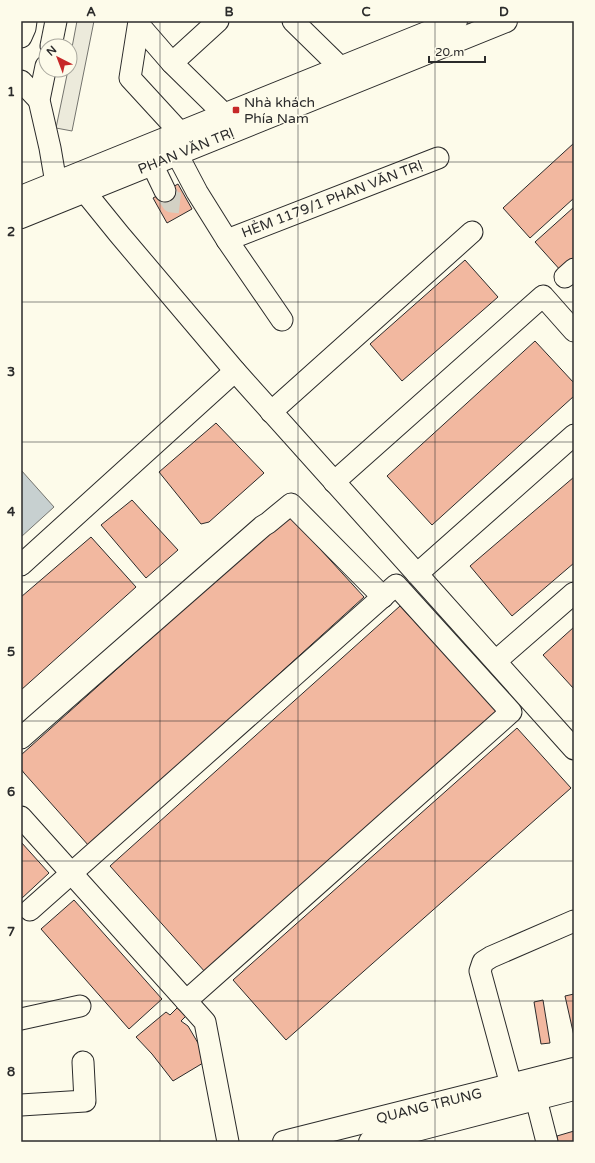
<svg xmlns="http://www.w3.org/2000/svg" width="595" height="1163" font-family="'Varela Round',sans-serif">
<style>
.parking{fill:#eceadb;stroke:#74746e}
.water{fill:#c7d0d0;stroke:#74746e}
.building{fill:#f2b8a0;stroke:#2b2b2b}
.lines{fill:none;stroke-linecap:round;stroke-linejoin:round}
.minor-tunnel{stroke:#d3d1c4;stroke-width:21;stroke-dasharray:21 10;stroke-linecap:butt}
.minor-casing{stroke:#2b2b2b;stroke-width:23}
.major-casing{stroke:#2b2b2b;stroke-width:24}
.minor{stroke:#fdfbea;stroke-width:21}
.major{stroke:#fdfbea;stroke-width:22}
.grid{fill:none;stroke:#2b2b2b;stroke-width:1;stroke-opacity:0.55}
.poi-dot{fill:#c62828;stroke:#fdfbea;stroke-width:1.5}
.labels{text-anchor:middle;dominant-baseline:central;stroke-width:3;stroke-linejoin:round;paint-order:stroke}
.poi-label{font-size:14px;fill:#2b2b2b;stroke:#fdfbea;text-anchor:start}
.street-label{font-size:14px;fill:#2b2b2b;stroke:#fdfbea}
.neatline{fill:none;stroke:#2b2b2b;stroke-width:1.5}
.grid-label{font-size:13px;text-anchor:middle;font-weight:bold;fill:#2b2b2b}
</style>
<rect width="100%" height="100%" fill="#fdfbea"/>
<polygon class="parking" points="77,21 94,21 72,131 56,128 68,70 70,70 70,58"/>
<polygon class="water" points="21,470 54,507 21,537"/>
<g class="building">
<polygon points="574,143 574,198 530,238 503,208"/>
<polygon points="178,184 192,209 167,223 153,198"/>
<polygon points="574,207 574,261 562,272 535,242"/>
<polygon points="465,260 498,297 402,381 370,344"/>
<polygon points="535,341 574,383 574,396 432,525 387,476"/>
<polygon points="216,423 264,473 209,522 201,524 159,472"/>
<polygon points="574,477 574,563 512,616 470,566"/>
<polygon points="132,500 178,550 146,578 101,525"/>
<polygon points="289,515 364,597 89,846 24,773 21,769 21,755"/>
<polygon points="91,537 136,587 21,690 21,597"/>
<polygon points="400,606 499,712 206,973 110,866"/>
<polygon points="574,627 574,689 543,655"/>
<polygon points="517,728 571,788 286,1040 233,980"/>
<polygon points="21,842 49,873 21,899"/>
<polygon points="74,900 162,999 129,1029 41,929"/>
<polygon points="574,994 574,1036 565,996"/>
<polygon points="543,1000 550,1043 541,1044 534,1002"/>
<polygon points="178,1007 187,1015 181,1021 188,1026 208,1060 173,1081 152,1054 136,1037 166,1012 170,1015"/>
<polygon points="574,1131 574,1142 558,1142 557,1136"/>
</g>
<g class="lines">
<polyline class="minor-tunnel" points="165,191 172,202 181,203 186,199"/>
<g class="minor-casing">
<g id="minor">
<polyline points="139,21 130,78 175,127 173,135 177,154 197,192 227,240 282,320"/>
<polyline points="293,21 341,68"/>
<polyline points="139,25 172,63 225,115"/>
<polyline points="21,37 25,28 26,21"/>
<polyline points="51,46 56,21"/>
<polyline points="172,63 218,21"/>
<polyline points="46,66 39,100 50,148 56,183"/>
<polyline points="21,81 39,100"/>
<polyline points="152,164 165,191"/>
<polyline points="76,177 85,192 119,234 235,371 574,749"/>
<polyline points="227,240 438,158"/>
<polyline points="565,277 574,269"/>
<polyline points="271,412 472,232"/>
<polyline points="334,482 543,296 574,331"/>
<polyline points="21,565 235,371"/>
<polyline points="417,574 574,435"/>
<polyline points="496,661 574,593"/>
<polyline points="21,738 263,526 268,523 291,504 383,597"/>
<polyline points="21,817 205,1022 228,1142"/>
<polyline points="30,910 396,585 511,712 186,1001"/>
<polyline points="21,1019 80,1006"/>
<polyline points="511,1085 480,971 483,962 491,957 574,921"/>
<polyline points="536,1099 547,1142"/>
<polyline points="21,1105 85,1101 83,1062"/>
</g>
</g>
<g class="major-casing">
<g id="major">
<polyline points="21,197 456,21"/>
<polyline points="21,217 506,21"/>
<polyline points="284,1142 574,1069"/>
<polyline points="370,1142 574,1089"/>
</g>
</g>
<use href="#minor" class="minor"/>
<use href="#major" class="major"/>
</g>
<path class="grid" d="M160 21V1142M298 21V1142M435 21V1142M21 162H574M21 302H574M21 442H574M21 582H574M21 721H574M21 861H574M21 1001H574"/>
<rect class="poi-dot" x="232" y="106" width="8" height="8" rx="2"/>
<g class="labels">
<g class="poi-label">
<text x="244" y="102">Nhà khách<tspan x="244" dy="16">Phía Nam</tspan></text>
</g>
<g class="street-label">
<text transform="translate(186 151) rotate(-22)">PHAN VĂN TRỊ</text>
<text transform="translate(332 199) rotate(-21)">HẺM 1179/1 PHAN VĂN TRỊ</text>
<text transform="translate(429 1106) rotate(-14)">QUANG TRUNG</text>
</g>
</g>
<rect width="595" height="1163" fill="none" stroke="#fdfbea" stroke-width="44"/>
<g transform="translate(58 58) rotate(318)"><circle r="19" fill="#fdfbea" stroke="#a9a89e"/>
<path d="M0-3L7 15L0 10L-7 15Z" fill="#c62828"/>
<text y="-6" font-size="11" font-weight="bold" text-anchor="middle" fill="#2b2b2b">N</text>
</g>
<path d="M429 56v6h56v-6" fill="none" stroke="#2b2b2b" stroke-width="2"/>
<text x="435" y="56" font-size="12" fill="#2b2b2b" stroke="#fdfbea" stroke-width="3" paint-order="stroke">20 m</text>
<rect x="22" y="22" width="551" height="1119" class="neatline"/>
<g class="grid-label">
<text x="91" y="16">A</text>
<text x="229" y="16">B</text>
<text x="366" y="16">C</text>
<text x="504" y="16">D</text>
<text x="11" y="96">1</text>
<text x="11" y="236">2</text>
<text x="11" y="376">3</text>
<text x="11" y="516">4</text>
<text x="11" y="656">5</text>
<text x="11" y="796">6</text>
<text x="11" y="936">7</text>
<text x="11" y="1076">8</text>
</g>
</svg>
